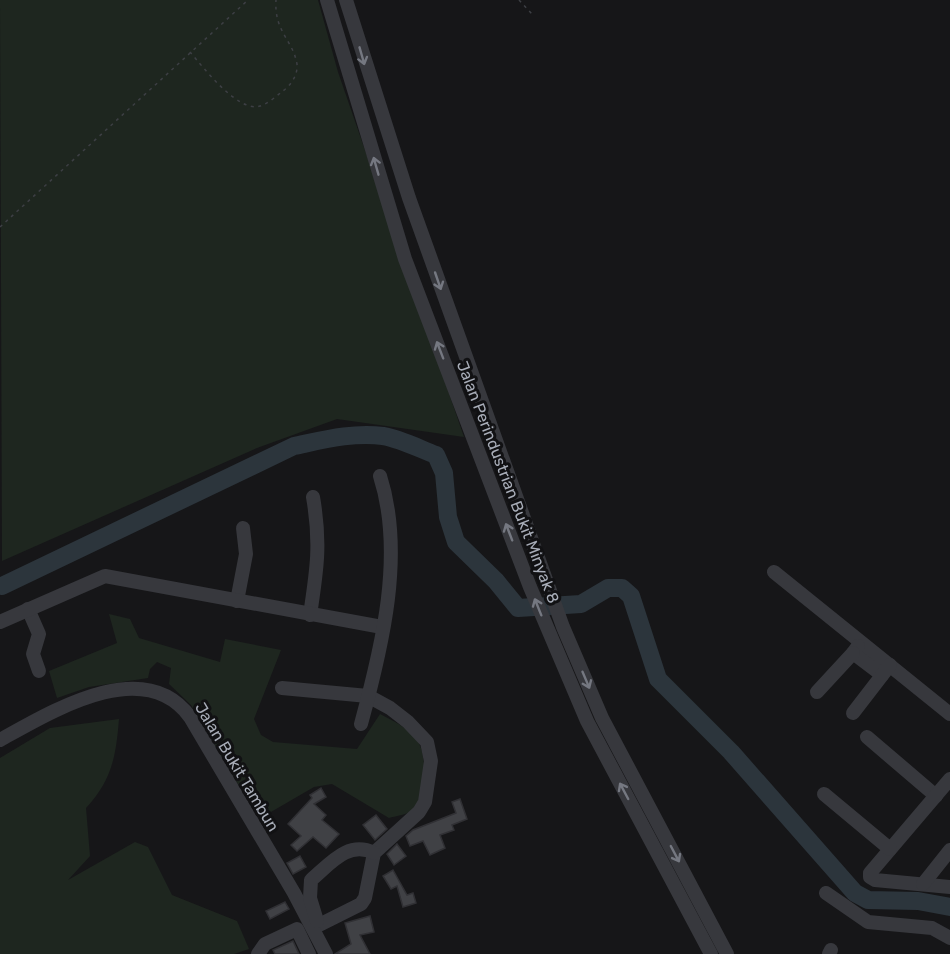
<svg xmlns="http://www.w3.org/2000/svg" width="950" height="954" font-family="Rubik,sans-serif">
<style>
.green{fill:#1e261f}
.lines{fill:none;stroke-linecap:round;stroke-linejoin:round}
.river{stroke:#2c353c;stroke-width:18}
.building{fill:#404145;stroke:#303034;stroke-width:1.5}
.path{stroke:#3d3f44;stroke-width:1.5;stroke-dasharray:3 4.5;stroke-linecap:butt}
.minor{stroke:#37383d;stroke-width:14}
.oneway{stroke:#757881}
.labels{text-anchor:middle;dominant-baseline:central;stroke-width:6;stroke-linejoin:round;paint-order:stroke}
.street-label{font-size:16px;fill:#a8adb8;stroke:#111113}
</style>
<rect width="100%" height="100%" fill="#161618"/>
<g class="green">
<polygon points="0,0 318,0 338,72 464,437 337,419 257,448 2,561"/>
<path d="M109 614 130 619 139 638 220 662 225 639 281 650 254 719 261 735 273 742 357 749 380 714C391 720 407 727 415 737 428 751 428 799 411 811 406 815 395 816 389 818L332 784 314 787 264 816 238 784 191 705 169 684 171 668 157 662 150 669 148 678 89 687 57 698 49 671 117 643Z"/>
<path d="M119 719C116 756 112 780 86 808L90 856 68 880 135 842 148 847 172 895 237 921 249 949 234 954H0V758L50 728Z"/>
</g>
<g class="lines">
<path class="river" d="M2 586 294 446C323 440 353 432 383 436 401 439 420 449 436 455L444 473 448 517 456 542 496 581 518 608 581 604 608 588H622L631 596 658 679 731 752 855 893 868 900 918 901 950 907"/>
</g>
<g class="building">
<polygon points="321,788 326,797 314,804 326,815 322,820 339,834 326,848 313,837 297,851 291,845 301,836 288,824 312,798 310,795"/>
<polygon points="460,799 467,819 452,825 454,830 440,835 445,848 430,855 423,841 410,846 406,836 413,830 456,813 452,802"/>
<polygon points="376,815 387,829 375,840 363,825"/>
<polygon points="397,844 406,856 394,865 387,854"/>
<polygon points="300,856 306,867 293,874 287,863"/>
<polygon points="393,870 407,895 413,893 416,903 403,907 397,886 391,889 383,876"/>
<polygon points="285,902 289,909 270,919 266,911"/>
<polygon points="370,916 374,932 360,935 370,954 335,954 351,944 345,923"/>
<polygon points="293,941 299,954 275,954 273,950"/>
</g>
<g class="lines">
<g class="path">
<polyline points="519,0 532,14"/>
<path d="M190 52C203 67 238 113 260 106 268 104 276 96 283 91 291 85 298 75 297 64 293 40 274 32 276 0"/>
<polyline points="0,227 248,0"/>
</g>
<g class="minor">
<polyline points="327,0 405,259 530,587 587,721 711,954"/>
<polyline points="346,0 409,198 563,627 602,718 727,954"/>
<polyline points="774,572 950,714"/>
<polyline points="237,601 246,554 243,528"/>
<polyline points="28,609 39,634 33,654 39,671"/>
<path d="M310 615C317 569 321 543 313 497"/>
<polyline points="0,622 105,576 382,627"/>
<polyline points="858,646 853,653 882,675"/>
<polyline points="282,688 368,696 390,708 408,722 427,742 431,761 425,802 419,812 374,853 365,898 361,904 313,928"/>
<polyline points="817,692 853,653"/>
<polyline points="853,713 890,665"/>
<path d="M361 724C382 647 405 554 380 476"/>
<polyline points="867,737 936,796"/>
<path d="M0 740C51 712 144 654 190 717L294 893 326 954"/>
<polyline points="950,779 870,873 870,877 875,880 950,887"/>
<polyline points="824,794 890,849"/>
<polyline points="923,884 950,850"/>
<polyline points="826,893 868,922 932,928 950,938"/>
<path d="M317 921 310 898 311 880C330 864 348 840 374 853"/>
<polyline points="258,954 265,944 297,929 309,954"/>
<polyline points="829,954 831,950"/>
</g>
</g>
<defs><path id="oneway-shaft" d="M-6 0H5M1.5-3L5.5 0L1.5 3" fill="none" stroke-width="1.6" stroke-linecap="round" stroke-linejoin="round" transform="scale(1.5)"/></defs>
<g class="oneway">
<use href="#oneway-shaft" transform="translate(362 56) rotate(74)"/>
<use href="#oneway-shaft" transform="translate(376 166) rotate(-106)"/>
<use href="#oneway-shaft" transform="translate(438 281) rotate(71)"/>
<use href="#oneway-shaft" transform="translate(440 350) rotate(-111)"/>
<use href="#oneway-shaft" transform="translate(509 532) rotate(-111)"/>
<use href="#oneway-shaft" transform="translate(538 607) rotate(-112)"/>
<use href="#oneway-shaft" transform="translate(586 680) rotate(67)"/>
<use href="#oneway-shaft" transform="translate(624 791) rotate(-118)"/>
<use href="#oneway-shaft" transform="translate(675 854) rotate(62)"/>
</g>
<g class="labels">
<g class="street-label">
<text transform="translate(508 482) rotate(69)">Jalan Perindustrian Bukit Minyak 8</text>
<text transform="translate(237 767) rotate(59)">Jalan Bukit Tambun</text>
</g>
</g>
</svg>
